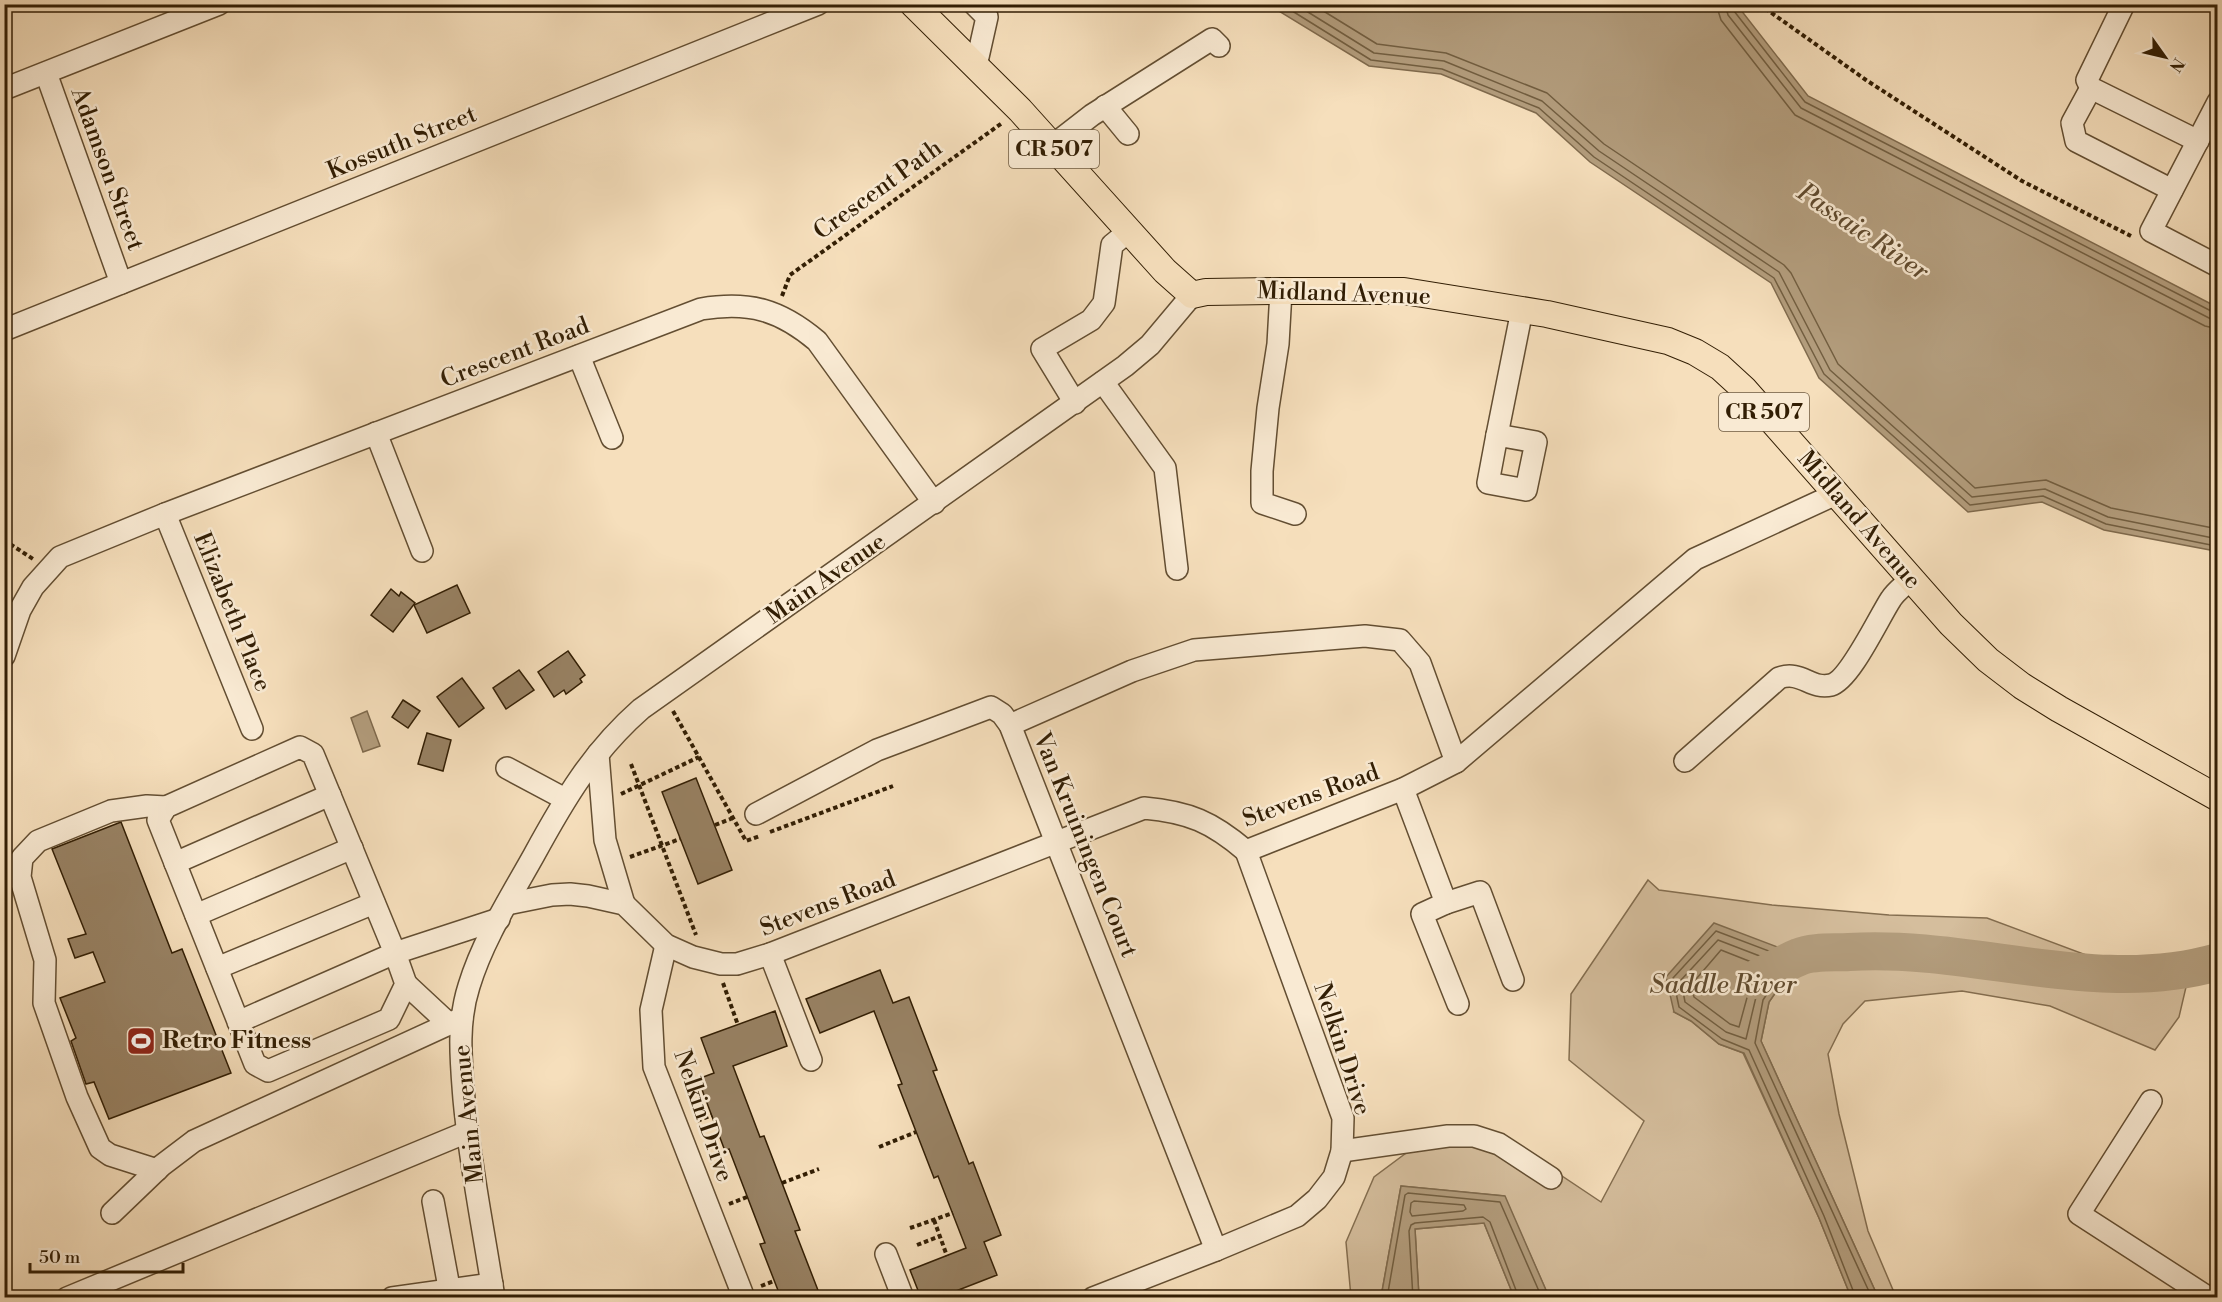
<svg xmlns="http://www.w3.org/2000/svg" width="2222" height="1302" font-family="'Libre Bodoni',serif">
<style>
.green{fill:#d5be9d;stroke:#846e50;stroke-width:1.5}
.water{fill:#b39d7d;stroke:#7f6a4d;stroke-width:1.5}
.lines{fill:none;stroke-linecap:round;stroke-linejoin:round}
.shore{stroke:#725e40;stroke-width:1.5}
.river{stroke:#b39d7d;stroke-width:38}
.building{fill:#988264;stroke:#321e04;stroke-width:1.5}
.minor-casing{stroke:#634e32;stroke-width:24}
.major-casing{stroke:#321e04;stroke-width:28}
.path{stroke:#321e04;stroke-width:4;stroke-dasharray:4.5 3;stroke-linecap:butt}
.minor{stroke:#f9ead3;stroke-width:21}
.major{stroke:#f6dfbc;stroke-width:26}
.labels{text-anchor:middle;dominant-baseline:central;stroke-width:5;stroke-linejoin:round;paint-order:stroke}
.shield{fill:#f9ead3;stroke:#6e5b42;stroke-width:1.5}
.shield-label{font-size:22px;font-weight:bold;fill:#321e04}
.street-label{font-size:24px;fill:#321e04;stroke:#f9ead3}
.poi-label{font-size:24px;font-weight:bold;fill:#321e04;stroke:#f9ead3;text-anchor:start}
.water-label{font-size:26px;font-style:italic;fill:#5f4a2e;stroke:#f9ead3}
</style>
<rect width="100%" height="100%" fill="#f6dfbc"/>
<filter id="stains"><feTurbulence type="fractalNoise" baseFrequency=".00333" numOctaves="4"/><feColorMatrix values="0 0 0 0 .2 0 0 0 0 .09 0 0 0 0 .02 0 0 0 .5 -.17"/></filter>
<radialGradient id="worn" r=".72"><stop offset=".6" stop-color="#630" stop-opacity="0"/><stop offset="1" stop-color="#630" stop-opacity=".3"/></radialGradient>
<g class="green">
<polygon points="1648,880 1659,890 1772,905 1889,915 1987,918 2094,958 2123,964 2194,953 2179,1017 2155,1050 2050,1006 1962,991 1865,1001 1843,1024 1828,1054 1839,1114 1868,1231 1896,1297 1878,1297 1761,1041 1769,1002 1801,956 1674,1012 1691,1021 1719,1044 1743,1053 1819,1218 1851,1297 1549,1297 1504,1196 1401,1186 1381,1297 1351,1297 1346,1242 1374,1177 1417,1145 1520,1148 1601,1202 1644,1121 1569,1060 1571,994"/>
<polygon points="1484,1223 1514,1297 1419,1297 1415,1229"/>
</g>
<g class="water">
<polygon points="1269,5 1737,5 1808,96 2217,307 2217,555 2210,550 2104,530 2042,502 1968,512 1819,378 1771,283 1590,162 1536,113 1441,74 1369,66"/>
<polygon points="367,711 380,746 363,752 351,718"/>
<polygon points="1714,923 1801,956 1769,1002 1761,1041 1878,1297 1851,1297 1819,1218 1744,1053 1719,1044 1691,1021 1674,1012 1666,977"/>
<polygon points="1401,1186 1505,1196 1549,1297 1514,1297 1484,1223 1415,1229 1419,1297 1381,1297"/>
</g>
<g class="lines">
<g class="shore">
<polyline points="1281,4 1371,60 1442,69 1539,108 1594,157 1774,278 1824,374 1970,505 2043,496 2106,524 2211,545 2218,548"/>
<polyline points="1295,4 1374,53 1444,61 1542,101 1599,151 1779,272 1830,370 1972,497 2045,489 2108,517 2218,539"/>
<polyline points="1312,4 1377,44 1446,53 1547,93 1604,144 1784,265 1791,273 1838,364 1975,488 2046,480 2111,508 2218,529"/>
<polyline points="1716,4 1721,20 1795,115 2205,326 2218,329"/>
<polyline points="1725,4 1728,15 1801,108 2209,318 2218,320"/>
<polyline points="1733,4 1734,11 1805,102 2213,312 2218,312"/>
<polygon points="1718,940 1778,963 1756,997 1746,1039 1726,1032 1685,1002 1681,980"/>
<polygon points="1721,950 1764,967 1748,994 1739,1027 1730,1024 1694,997 1691,985"/>
<polygon points="1414,1201 1464,1205 1466,1209 1463,1211 1412,1216 1410,1212 1411,1203"/>
<polyline points="1387,1298 1405,1195 1408,1193 1500,1202 1542,1298"/>
<polyline points="1413,1298 1409,1231 1411,1225 1415,1223 1483,1217 1490,1222 1519,1298"/>
<polyline points="1856,1298 1824,1216 1749,1050 1722,1039 1679,1007 1673,978 1716,931 1790,959 1763,1000 1755,1043 1872,1298"/>
</g>
<path class="river" d="M1754 980C1769 972 1784 963 1799 957 1813 951 1834 953 1849 952 1971 944 2097 997 2218 962"/>
</g>
<g class="building">
<polygon points="457,585 470,613 427,633 414,605"/>
<polygon points="391,589 399,596 401,592 415,603 393,632 371,615"/>
<polygon points="568,651 585,675 580,679 582,682 566,694 564,690 554,697 538,672"/>
<polygon points="519,670 534,690 506,709 493,688"/>
<polygon points="462,678 484,708 459,727 437,697"/>
<polygon points="403,700 420,711 408,728 392,717"/>
<polygon points="427,733 451,740 443,771 418,764"/>
<polygon points="696,778 732,870 698,884 662,792"/>
<polygon points="121,822 172,953 182,949 231,1073 109,1119 94,1082 86,1084 71,1041 76,1038 60,998 105,982 93,952 75,958 68,939 86,934 52,849"/>
<polygon points="880,970 893,1003 909,997 937,1070 933,1071 969,1164 973,1162 1001,1235 984,1242 997,1275 938,1298 921,1298 910,1270 966,1248 938,1176 934,1178 898,1085 902,1084 874,1011 820,1033 806,999"/>
<polygon points="775,1011 787,1046 733,1066 760,1137 764,1136 800,1230 795,1231 821,1298 781,1298 760,1244 765,1243 729,1149 725,1151 698,1079 714,1073 701,1038"/>
</g>
<g class="lines">
<g class="minor-casing">
<g id="minor">
<polyline points="974,4 987,17 976,66"/>
<polyline points="2124,4 2087,80 2091,88 2198,141"/>
<polyline points="46,73 121,283"/>
<polyline points="2091,88 2072,123 2076,141 2172,190"/>
<polyline points="4,89 219,4"/>
<polyline points="2218,102 2151,231 2218,266"/>
<polyline points="1105,106 1128,134"/>
<polyline points="1052,146 1092,115 1212,39 1219,46"/>
<polyline points="1281,291 1278,344 1268,408 1262,471 1262,503 1295,514"/>
<polyline points="4,330 818,4"/>
<polyline points="579,356 612,438"/>
<polyline points="1103,382 1165,468 1177,569"/>
<polyline points="1075,403 1042,349 1091,320 1104,303 1112,245 1128,232"/>
<polyline points="376,433 422,551"/>
<polygon points="1497,435 1536,442 1526,490 1488,483"/>
<polyline points="1497,435 1522,310"/>
<polyline points="165,514 252,729"/>
<path d="M4 656 20 610 33 587 60 557 165 514 701 309C750 301 780 310 817 341L934 503"/>
<polyline points="1010,725 1132,671 1194,650 1365,636 1400,640 1420,663 1456,762"/>
<polyline points="598,754 605,840 624,904"/>
<path d="M1685 761 1779 678C1801 670 1811 690 1831 685 1850 680 1879 617 1891 599 1896 591 1905 585 1911 579"/>
<polyline points="507,768 565,799"/>
<polyline points="1403,789 1446,903 1422,914 1458,1004"/>
<polyline points="756,814 877,750 991,707 1002,714 1010,725 1216,1250"/>
<polyline points="175,863 330,795"/>
<polyline points="1446,903 1480,892 1513,980"/>
<path d="M507 904 552 895 570 894 588 896 624 904 666 945 693 957 721 964H737L770 954 1144 808C1189 812 1212 822 1246 851L1403 789 1456 762 1695 559 1836 494"/>
<polyline points="196,915 352,848"/>
<polyline points="666,945 651,1010 654,1067 744,1298"/>
<polyline points="770,954 811,1060"/>
<polyline points="217,968 374,903"/>
<polyline points="406,984 449,1024"/>
<polyline points="238,1022 395,953 406,984 389,1019 268,1071 255,1064 158,820 166,807 300,747 313,754 395,953 499,919"/>
<polyline points="2151,1101 2079,1214 2209,1298"/>
<polyline points="1342,1151 1448,1136 1474,1136 1499,1144 1551,1178"/>
<polyline points="157,1170 110,1155 100,1148 77,1097 44,1003 45,960 20,877 22,858 38,841 111,811 147,806 166,807"/>
<polyline points="433,1201 451,1298"/>
<polyline points="112,1213 161,1166 194,1141 462,1018"/>
<polyline points="886,1254 903,1298"/>
<polyline points="67,1298 467,1132"/>
<polyline points="392,1298 492,1284"/>
<path d="M494 1298C484 1231 470 1166 464 1099 461 1061 457 1023 469 986 483 940 510 898 534 855 564 800 592 752 641 709L1125 366 1150 345 1192 295"/>
<polyline points="1093,1298 1216,1250 1297,1216 1317,1199 1334,1177 1342,1151 1343,1118 1246,851"/>
</g>
</g>
<g class="major-casing">
<polyline id="major" points="913,4 1020,110 1165,271 1192,295 1206,292 1281,291 1404,291 1547,314 1668,341 1695,352 1720,367 1744,389 1951,624 1988,660 2022,686 2059,709 2218,798"/>
</g>
<g class="path">
<polyline points="1759,4 1866,80 2022,181 2131,236"/>
<polyline points="782,296 790,275 1002,123"/>
<polyline points="4,540 33,559"/>
<polyline points="673,711 746,841 760,836"/>
<polyline points="631,764 696,935"/>
<polyline points="621,794 699,757"/>
<polyline points="715,825 733,818"/>
<polyline points="770,832 893,786"/>
<polyline points="630,857 680,839"/>
<polyline points="723,983 738,1025"/>
<polyline points="697,1121 712,1115"/>
<polyline points="879,1147 916,1132"/>
<polyline points="782,1183 819,1169"/>
<polyline points="729,1204 747,1197"/>
<polyline points="934,1220 947,1256"/>
<polyline points="910,1228 953,1213"/>
<polyline points="917,1245 940,1236"/>
<polyline points="761,1286 774,1281"/>
<polyline points="960,1289 963,1298"/>
</g>
<use href="#minor" class="minor"/>
<use href="#major" class="major"/>
</g>
<defs>
<g id="stadium-square" transform="scale(1.5)"><rect x="-9" y="-9" width="18" height="18" rx="4" fill="#8f2418" stroke="#f9ead3"/><path d="M0-5a6.5 5 0 1 0 0 10a6.5 5 0 1 0 0-10ZM-3.5-1.8h7v3.6h-7Z" fill="#fff"/></g>
</defs>
<g fill-rule="evenodd">
<use href="#stadium-square" x="141" y="1041"/>
</g>
<g class="labels">
<g class="shield">
<rect x="1009" y="130" width="90" height="38" rx="4.5"/>
<rect x="1719" y="393" width="90" height="38" rx="4.5"/>
</g>
<g class="shield-label">
<text x="1054" y="149">CR 507</text>
<text x="1764" y="412">CR 507</text>
</g>
<g class="street-label">
<text transform="translate(402 143) rotate(-22)">Kossuth Street</text>
<text transform="translate(107 169) rotate(70)">Adamson Street</text>
<text transform="translate(878 190) rotate(-36)">Crescent Path</text>
<text transform="translate(1344 294) rotate(2)">Midland Avenue</text>
<text transform="translate(515 353) rotate(-21)">Crescent Road</text>
<text transform="translate(1859 520) rotate(49)">Midland Avenue</text>
<text transform="translate(826 579) rotate(-35)">Main Avenue</text>
<text transform="translate(232 612) rotate(68)">Elizabeth Place</text>
<text transform="translate(1311 796) rotate(-20)">Stevens Road</text>
<text transform="translate(1085 845) rotate(68)">Van Kruiningen Court</text>
<text transform="translate(828 904) rotate(-21)">Stevens Road</text>
<text transform="translate(1342 1049) rotate(72)">Nelkin Drive</text>
<text transform="translate(469 1114) rotate(-96)">Main Avenue</text>
<text transform="translate(703 1116) rotate(71)">Nelkin Drive</text>
</g>
<g class="poi-label">
<text x="162" y="1041">Retro Fitness</text>
</g>
<g class="water-label">
<text transform="translate(1863 232) rotate(34)">Passaic River</text>
<text x="1723" y="985">Saddle River</text>
</g>
</g>
<rect width="2222" height="1302" fill="none" stroke="#f6dfbc" stroke-width="24"/>
<rect x="6" y="6" width="2210" height="1290" fill="none" stroke="#321e04" stroke-width="3"/>
<rect x="12" y="12" width="2198" height="1278" fill="none" stroke="#321e04" stroke-width="1.5"/>
<g transform="translate(2165 57) rotate(124)" stroke="#f9ead3" stroke-width="4.5" paint-order="stroke">
<path d="M0-4.5L10 22L0 15L-10 22Z" fill="#321e04"/>
<text y="-9" font-size="16" font-weight="bold" text-anchor="middle" fill="#321e04">N</text>
</g>
<path d="M30 1263v9h153v-9" fill="none" stroke="#321e04" stroke-width="3"/>
<text x="39" y="1263" font-size="18" fill="#321e04" stroke="#f9ead3" stroke-width="4.5" paint-order="stroke">50 m</text>
<rect width="100%" height="100%" filter="url(#stains)"/>
<rect width="100%" height="100%" fill="url(#worn)"/>
</svg>
